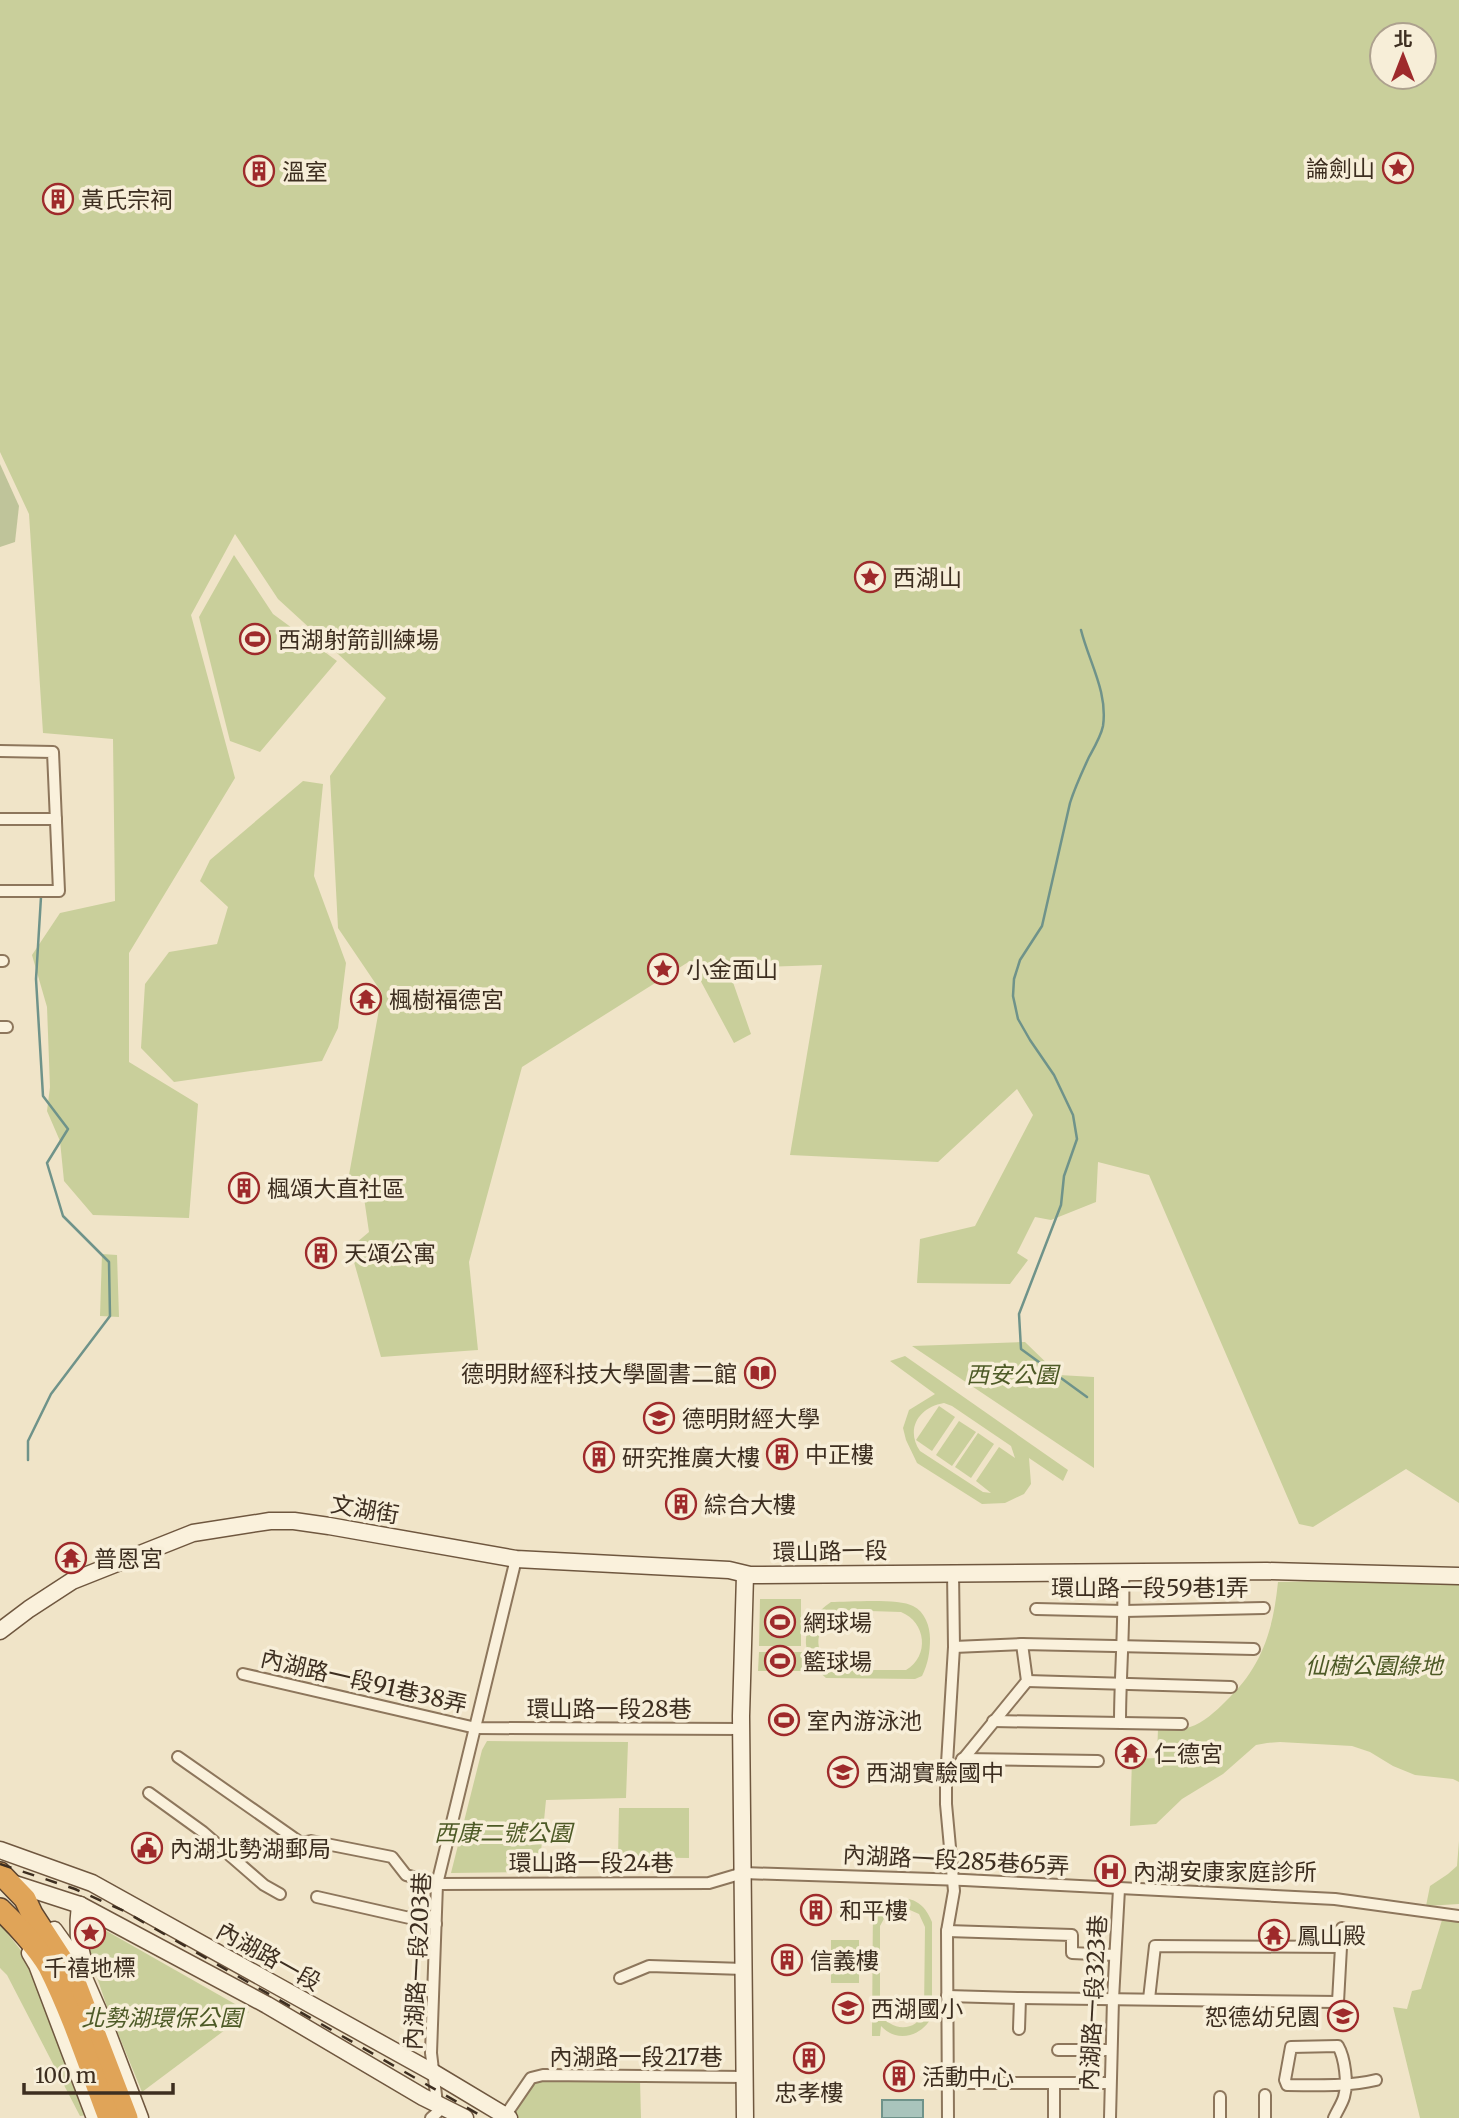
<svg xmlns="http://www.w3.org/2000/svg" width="1459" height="2118" font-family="Merriweather,'Noto Sans TC',serif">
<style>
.green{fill:#c9cf9b;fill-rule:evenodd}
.cemetery{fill:#bfc49a}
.water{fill:#a9c4bc;stroke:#6f938a;stroke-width:2}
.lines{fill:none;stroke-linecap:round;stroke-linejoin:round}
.stream{stroke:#6f938a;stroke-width:2.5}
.street-casing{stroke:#8d765c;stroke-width:14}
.secondary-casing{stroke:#6f573f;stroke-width:19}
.highway-casing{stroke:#5b4430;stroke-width:24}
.street{stroke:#faf1dc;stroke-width:10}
.secondary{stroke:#faf1dc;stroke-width:16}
.highway{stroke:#e0a458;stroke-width:21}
.rail{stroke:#3d2e20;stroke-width:2.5;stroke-dasharray:12 12;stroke-linecap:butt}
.labels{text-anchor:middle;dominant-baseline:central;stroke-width:7;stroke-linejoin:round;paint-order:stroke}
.poi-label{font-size:23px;fill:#3d2e20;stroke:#f7eed8;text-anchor:start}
.park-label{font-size:23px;font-style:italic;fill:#4d5a26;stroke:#f7eed8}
.street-label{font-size:23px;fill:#3d2e20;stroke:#f7eed8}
</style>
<rect width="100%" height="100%" fill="#f0e4c8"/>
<g class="green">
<path d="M0 0H1459V1503L1406 1469 1313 1527 1299 1524 1149 1175 1098 1162 1096 1202 1051 1220 1035 1217 1017 1253 1028 1260 1010 1284 917 1283 920 1239 975 1226 1033 1115 1017 1089 938 1162 790 1155 822 965 728 968 751 1034 734 1043 690 961 522 1067 469 1262 478 1350 381 1357 350 1248 369 1232 362 1184 347 1186 382 993 338 928 330 776 386 698 278 599 235 534 191 615 235 778 129 953V1062L198 1104 189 1218 93 1215 64 1181 60 1141 47 1111 50 1087 47 1007 32 955 60 913 115 901 113 739 43 733 29 514 0 452ZM1424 35V77H1382V35Z"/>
<polygon points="234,555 273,614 337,661 260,752 230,741 199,617"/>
<polygon points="303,781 323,784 314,876 346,963 338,1028 322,1061 174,1082 141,1048 145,984 169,952 217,944 228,907 200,881 210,860"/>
<polygon points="102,1254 117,1255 119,1317 100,1316"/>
<polygon points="1025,1342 1059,1375 1094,1377 1094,1468 912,1346"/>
<path d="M905 1356 1068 1470 1063 1481 1029 1458 1031 1484 1024 1494 1005 1503 982 1504 917 1463 906 1440 903 1428 909 1410 935 1394 890 1361ZM944 1403 952 1406 1011 1446 1015 1458 999 1447 976 1481 991 1493 983 1492 920 1451C905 1429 919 1407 944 1403Z"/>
<polygon points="939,1406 955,1417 932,1451 916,1440"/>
<polygon points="959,1421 976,1432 952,1466 936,1455"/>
<polygon points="978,1433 994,1444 971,1478 955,1467"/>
<path d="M1379 1580 1459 1581V1782L1453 1779 1415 1775 1393 1766 1370 1752 1352 1746 1280 1742 1267 1743 1256 1745 1223 1774 1182 1799 1156 1824 1130 1826 1132 1759 1157 1758 1158 1728C1168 1728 1181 1730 1190 1727 1203 1723 1216 1711 1225 1702 1262 1667 1273 1631 1278 1582Z"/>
<polygon points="760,1599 801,1599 801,1646 759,1646"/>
<path d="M831 1602C849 1602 899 1598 913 1606 925 1612 930 1626 930 1639 930 1652 928 1664 922 1676L915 1679 826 1678C797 1653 800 1623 831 1602ZM838 1610 901 1612C926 1622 930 1656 906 1670H835C810 1649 815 1629 838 1610Z"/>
<polygon points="759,1652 802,1652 802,1671 758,1671"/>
<polygon points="487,1741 628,1742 626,1798 546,1800 539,1872 451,1873 482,1750"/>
<polygon points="619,1808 689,1808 689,1858 618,1857"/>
<polygon points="1459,1841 1459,1904 1426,1906 1430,1886 1448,1874 1457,1866"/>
<path d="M900 1898C917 1898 926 1907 932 1922V2016C923 2036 897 2044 881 2026L880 2036H872L873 1901H880L881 1909 892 1900ZM903 1907 919 1914 925 1927 924 2012C916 2033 889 2032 880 2011V1926L887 1913 892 1910Z"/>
<polygon points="1442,1920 1459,1922 1459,2118 1420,2118 1393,2007 1407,2009 1412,1991 1421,1989"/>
<polygon points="89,1921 249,2012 142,2092 106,2004 81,1930 82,1922"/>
<polygon points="0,1924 27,1958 89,2115 80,2116 7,1975 0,1968"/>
<rect x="831" y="1940" width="28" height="43"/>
<polygon points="526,2079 640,2080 641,2118 518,2118 505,2111"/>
</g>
<polygon class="cemetery" points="0,464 19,506 15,542 0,547"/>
<rect class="water" x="882" y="2100" width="41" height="18"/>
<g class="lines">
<g class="stream">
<path d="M1081 630C1089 662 1108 692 1103 726 1101 736 1094 748 1089 757 1082 772 1075 787 1070 803L1042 926 1020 960 1014 979 1013 996 1018 1019 1030 1040 1054 1075 1073 1115 1077 1139 1064 1176 1061 1205 1019 1314 1021 1349 1087 1397"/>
<polyline points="28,1460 28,1441 51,1394 110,1316 109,1262 63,1216 47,1163 68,1129 43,1096 36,979 41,897"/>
</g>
<g class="street-casing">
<g id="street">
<polyline points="0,751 53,752 59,891 0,891"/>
<polyline points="0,819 56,819"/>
<polyline points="0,961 3,961"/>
<polyline points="0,1027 7,1027"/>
<polyline points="1036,1609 1124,1611 1264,1608"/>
<polyline points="954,1647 1022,1644 1254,1649"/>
<polyline points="243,1674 476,1728 742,1729"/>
<polyline points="1027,1681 1231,1687"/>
<polyline points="993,1721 1182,1724"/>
<path d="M1120 1722C1120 1672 1125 1622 1123 1571"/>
<polyline points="178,1757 301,1843 311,1841 392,1857 406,1875 437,1884 709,1883 743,1873 964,1880 1335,1899 1459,1916"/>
<polyline points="962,1759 1098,1761"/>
<polyline points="947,1779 1027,1681 1022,1644"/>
<polyline points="149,1793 203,1832 264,1885 280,1894"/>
<polyline points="317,1897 436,1924"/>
<polyline points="947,1931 1072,1935 1072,1953 1115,1955"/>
<polyline points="620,1978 649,1966 744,1969"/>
<polyline points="947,1996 1020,1998 1338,2002 1341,1947"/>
<polyline points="1149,1999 1155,1946 1341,1947 1342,1928"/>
<polyline points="1019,2029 1020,1998"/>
<polyline points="1058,2050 1111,2050"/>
<polyline points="948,2083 1110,2083"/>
<polyline points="1054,2085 1054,2118"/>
<polyline points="1220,2097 1220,2118"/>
<polyline points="505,2116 531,2078 543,2075 745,2077"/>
<polyline points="431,2118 438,2112 431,2053 437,1884 516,1559"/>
<polyline points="948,2118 947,1931 954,1891 946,1804 946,1780 954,1647 953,1572"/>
<polyline points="1110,2118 1113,1999 1119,1889"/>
<polyline points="1265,2118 1265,2095"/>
<path d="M1334 2118C1337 2111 1342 2104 1344 2097 1348 2084 1345 2058 1338 2046L1291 2047 1285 2080 1287 2085C1317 2085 1346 2087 1376 2080"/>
</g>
</g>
<g class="secondary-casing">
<g id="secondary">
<polyline points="0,1631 29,1609 72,1581 193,1533 270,1521 294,1521 329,1526 516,1559 729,1570 750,1575 1267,1571 1459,1576"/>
<polyline points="0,1850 92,1883 434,2073 509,2118"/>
<polyline points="12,1883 80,1905 267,2005 423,2097 465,2118"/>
<path d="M80 1905C77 1926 78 1944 84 1964"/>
<polyline points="54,1930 77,1962 105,2026 140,2118"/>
<polyline points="30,1953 37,1965 95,2118"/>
<polyline points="745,2118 741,1716 745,1575"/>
</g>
</g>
<g class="highway-casing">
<g id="highway">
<polyline points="0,1873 25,1899 32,1914 73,1977 127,2118"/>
<path d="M0 1909C15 1923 39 1949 49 1967 73 2015 90 2068 109 2118"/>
</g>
</g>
<use href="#street" class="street"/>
<use href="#secondary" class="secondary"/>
<use href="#highway" class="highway"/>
<polyline class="rail" points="0,1864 75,1889 124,1911 485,2118"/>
</g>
<defs>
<g id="sight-ring" transform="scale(1.575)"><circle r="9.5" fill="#f7eed8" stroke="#9e2a2b" stroke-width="1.5"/><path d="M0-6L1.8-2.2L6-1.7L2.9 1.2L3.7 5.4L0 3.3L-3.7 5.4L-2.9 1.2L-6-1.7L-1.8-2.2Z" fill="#9e2a2b"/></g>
<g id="building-ring" transform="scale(1.575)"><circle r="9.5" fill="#f7eed8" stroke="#9e2a2b" stroke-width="1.5"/><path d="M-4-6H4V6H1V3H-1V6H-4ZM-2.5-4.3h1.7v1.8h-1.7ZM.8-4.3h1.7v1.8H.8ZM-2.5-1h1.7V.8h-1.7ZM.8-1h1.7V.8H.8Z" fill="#9e2a2b"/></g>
<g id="stadium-ring" transform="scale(1.575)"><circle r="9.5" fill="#f7eed8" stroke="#9e2a2b" stroke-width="1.5"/><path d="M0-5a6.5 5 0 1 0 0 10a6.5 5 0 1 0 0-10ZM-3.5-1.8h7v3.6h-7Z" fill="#9e2a2b"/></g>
<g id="temple-ring" transform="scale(1.575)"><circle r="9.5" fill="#f7eed8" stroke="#9e2a2b" stroke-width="1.5"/><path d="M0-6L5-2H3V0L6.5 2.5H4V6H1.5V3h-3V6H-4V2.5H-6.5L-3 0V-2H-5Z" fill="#9e2a2b"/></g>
<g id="library-ring" transform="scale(1.575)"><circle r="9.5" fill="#f7eed8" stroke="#9e2a2b" stroke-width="1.5"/><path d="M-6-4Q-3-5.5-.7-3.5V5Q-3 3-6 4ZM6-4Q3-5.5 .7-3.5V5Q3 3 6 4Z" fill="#9e2a2b"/></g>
<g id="university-ring" transform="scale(1.575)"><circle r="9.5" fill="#f7eed8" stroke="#9e2a2b" stroke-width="1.5"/><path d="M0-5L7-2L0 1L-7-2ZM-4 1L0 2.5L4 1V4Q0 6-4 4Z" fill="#9e2a2b"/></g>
<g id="school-ring" transform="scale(1.575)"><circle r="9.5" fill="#f7eed8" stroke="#9e2a2b" stroke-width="1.5"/><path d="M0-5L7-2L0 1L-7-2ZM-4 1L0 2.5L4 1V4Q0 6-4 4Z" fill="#9e2a2b"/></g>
<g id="civic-ring" transform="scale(1.575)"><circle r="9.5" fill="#f7eed8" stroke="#9e2a2b" stroke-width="1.5"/><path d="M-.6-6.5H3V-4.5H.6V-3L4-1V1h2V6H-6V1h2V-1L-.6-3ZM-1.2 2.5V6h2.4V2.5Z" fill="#9e2a2b"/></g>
<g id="hospital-ring" transform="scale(1.575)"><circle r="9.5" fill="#f7eed8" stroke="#9e2a2b" stroke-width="1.5"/><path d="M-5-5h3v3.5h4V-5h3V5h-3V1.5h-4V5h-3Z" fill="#9e2a2b"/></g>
</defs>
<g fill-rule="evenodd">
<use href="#sight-ring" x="1398" y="168"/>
<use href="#building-ring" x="259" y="171"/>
<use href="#building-ring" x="58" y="199"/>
<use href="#sight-ring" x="870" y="577"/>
<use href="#stadium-ring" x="255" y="639"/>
<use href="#sight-ring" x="663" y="969"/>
<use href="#temple-ring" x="366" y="999"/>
<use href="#building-ring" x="244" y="1188"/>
<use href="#building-ring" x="321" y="1253"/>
<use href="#library-ring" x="760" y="1373"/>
<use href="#university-ring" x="659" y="1418"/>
<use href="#building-ring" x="782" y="1454"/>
<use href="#building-ring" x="599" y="1457"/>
<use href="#building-ring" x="681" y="1504"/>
<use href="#temple-ring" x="71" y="1558"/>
<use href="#stadium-ring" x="780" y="1622"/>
<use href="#stadium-ring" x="780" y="1661"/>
<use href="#stadium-ring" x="784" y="1720"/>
<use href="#temple-ring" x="1131" y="1753"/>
<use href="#school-ring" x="843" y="1772"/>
<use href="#civic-ring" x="147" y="1848"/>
<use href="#hospital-ring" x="1110" y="1871"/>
<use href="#building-ring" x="816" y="1910"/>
<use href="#sight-ring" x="90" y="1933"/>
<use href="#temple-ring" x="1274" y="1935"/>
<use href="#building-ring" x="787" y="1960"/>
<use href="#school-ring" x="848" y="2008"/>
<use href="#school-ring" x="1343" y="2016"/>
<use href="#building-ring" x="809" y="2058"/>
<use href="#building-ring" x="899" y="2076"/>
</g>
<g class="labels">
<g class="poi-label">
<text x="1375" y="168" text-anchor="end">論劍山</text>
<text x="282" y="171">溫室</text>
<text x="81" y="199">黃氏宗祠</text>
<text x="893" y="577">西湖山</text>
<text x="278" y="639">西湖射箭訓練場</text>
<text x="686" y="969">小金面山</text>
<text x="389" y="999">楓樹福德宮</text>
<text x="267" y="1188">楓頌大直社區</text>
<text x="344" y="1253">天頌公寓</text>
<text x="737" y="1373" text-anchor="end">德明財經科技大學圖書二館</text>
<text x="682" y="1418">德明財經大學</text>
<text x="805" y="1454">中正樓</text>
<text x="622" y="1457">研究推廣大樓</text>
<text x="704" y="1504">綜合大樓</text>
<text x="94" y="1558">普恩宮</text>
<text x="803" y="1622">網球場</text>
<text x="803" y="1661">籃球場</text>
<text x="807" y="1720">室內游泳池</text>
<text x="1154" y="1753">仁德宮</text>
<text x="866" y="1772">西湖實驗國中</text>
<text x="170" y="1848">內湖北勢湖郵局</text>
<text x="1133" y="1871">內湖安康家庭診所</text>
<text x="839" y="1910">和平樓</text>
<text x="1297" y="1935">鳳山殿</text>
<text x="810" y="1960">信義樓</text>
<text x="90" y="1967" text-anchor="middle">千禧地標</text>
<text x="871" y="2008">西湖國小</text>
<text x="1320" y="2016" text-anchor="end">恕德幼兒園</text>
<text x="922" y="2076">活動中心</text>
<text x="809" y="2092" text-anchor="middle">忠孝樓</text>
</g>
<g class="park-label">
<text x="1012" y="1374">西安公園</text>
<text x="1374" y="1665">仙樹公園綠地</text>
<text x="503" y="1832">西康二號公園</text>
<text x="162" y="2017">北勢湖環保公園</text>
</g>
<g class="street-label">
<text transform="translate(365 1509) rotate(10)">文湖街</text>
<text transform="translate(830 1551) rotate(-1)">環山路一段</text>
<text x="1150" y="1587">環山路一段59巷1弄</text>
<text transform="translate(364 1681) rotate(13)">內湖路一段91巷38弄</text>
<text x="609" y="1708">環山路一段28巷</text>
<text transform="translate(956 1860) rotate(3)">內湖路一段285巷65弄</text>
<text x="591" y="1862">環山路一段24巷</text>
<text transform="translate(269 1956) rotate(29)">內湖路一段</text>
<text transform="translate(417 1961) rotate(-87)">內湖路一段203巷</text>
<text transform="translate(1093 2003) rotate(-87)">內湖路一段323巷</text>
<text x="636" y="2056">內湖路一段217巷</text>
</g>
</g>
<g transform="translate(1403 56)"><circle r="33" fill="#f7eed8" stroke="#ada18e" stroke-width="2"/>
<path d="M0-5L12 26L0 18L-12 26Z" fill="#9e2a2b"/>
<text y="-10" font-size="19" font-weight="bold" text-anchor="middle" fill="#3d2e20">北</text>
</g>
<path d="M24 2083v10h149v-10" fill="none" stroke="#3d2e20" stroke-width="3.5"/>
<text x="35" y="2083" font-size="21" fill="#3d2e20" stroke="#f7eed8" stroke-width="5" paint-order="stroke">100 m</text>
</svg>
